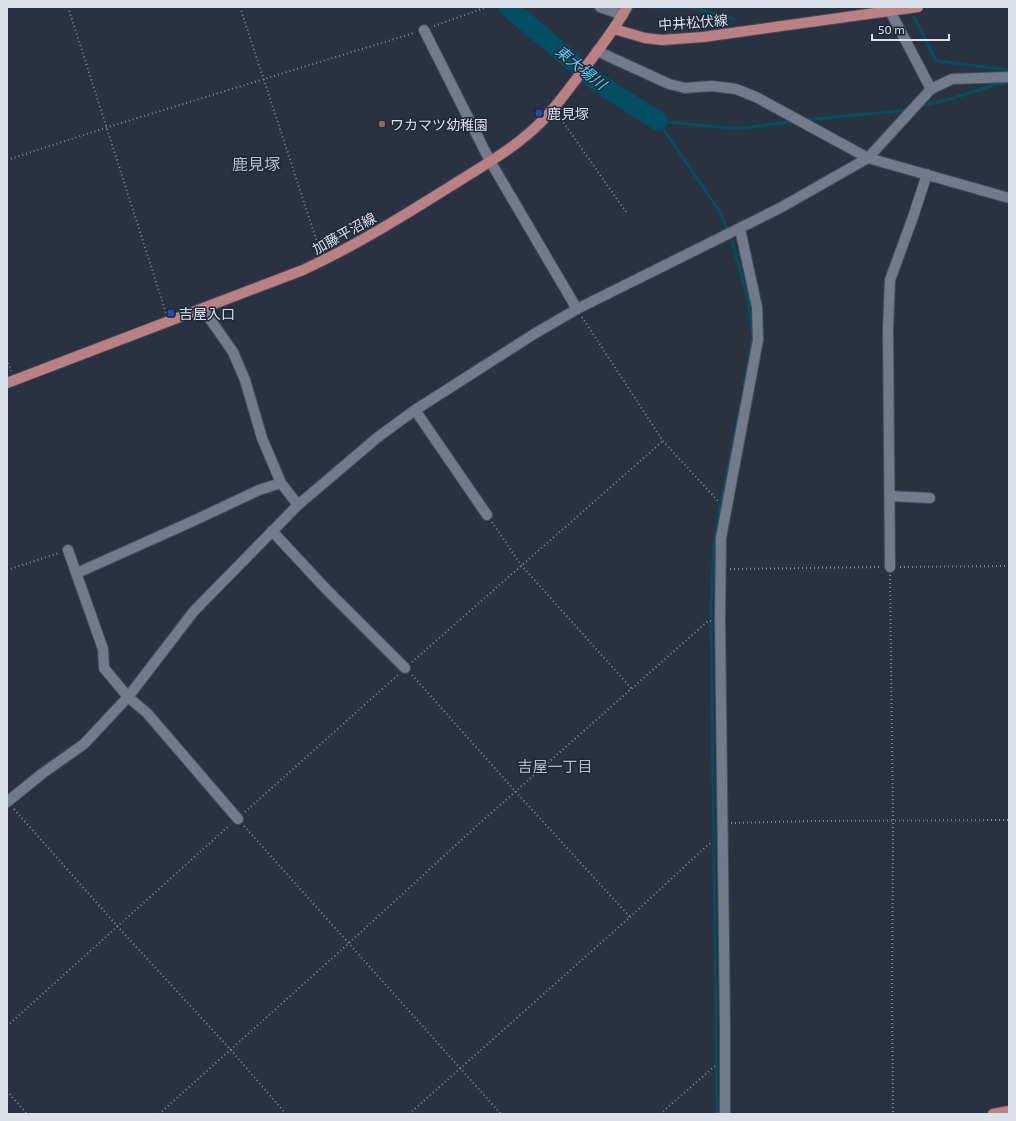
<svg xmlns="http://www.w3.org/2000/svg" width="1016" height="1121" font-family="'Exo 2','Noto Sans JP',sans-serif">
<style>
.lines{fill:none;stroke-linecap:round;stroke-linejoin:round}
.stream{stroke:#024f61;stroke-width:3}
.river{stroke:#024f61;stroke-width:19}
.minor-casing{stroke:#464e5b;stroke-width:12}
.major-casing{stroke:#464e5b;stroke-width:12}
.path{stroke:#838a97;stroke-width:2;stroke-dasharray:1 3;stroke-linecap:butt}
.minor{stroke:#727b8d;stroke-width:10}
.major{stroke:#bb8083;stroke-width:10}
.transit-dot{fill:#1a4fb4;stroke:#202837;stroke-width:1.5}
.education-dot{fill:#8d6e63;stroke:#202837;stroke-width:1.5}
.labels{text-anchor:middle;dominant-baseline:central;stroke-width:3;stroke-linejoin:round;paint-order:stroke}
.street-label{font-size:14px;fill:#dbe1eb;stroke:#202837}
.poi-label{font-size:14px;fill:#dbe1eb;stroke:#202837;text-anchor:start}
.water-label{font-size:15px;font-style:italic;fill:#53d0f2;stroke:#202837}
.neighbourhood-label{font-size:15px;fill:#b5bfd2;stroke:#202837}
.quarter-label{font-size:16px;fill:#b5bfd2;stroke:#202837}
</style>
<rect width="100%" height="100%" fill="#2a3241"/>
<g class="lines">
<g class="stream">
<polyline points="648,7 691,7 734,19"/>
<polyline points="914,17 935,59 938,61 1009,70"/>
<polyline points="920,106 950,99 998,84 1009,83"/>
<polyline points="805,120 898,111 909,109"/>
<polyline points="658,121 720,212 732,241 748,300 753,336 744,385"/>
<polyline points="658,121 729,128 745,128 795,121"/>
<polyline points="717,1114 711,608 714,545 720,508 738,418"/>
</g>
<polyline class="river" points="508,7 597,82 658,121"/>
<g class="minor-casing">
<g id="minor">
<polyline points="600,7 623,15"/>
<polyline points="424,30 490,161 577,309"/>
<polyline points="597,51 669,84 685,88 712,86 736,89 756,97 868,158 1009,198"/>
<polyline points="931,89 952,79 1009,77"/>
<polyline points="203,309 233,352 245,380 262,438 281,483 298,505"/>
<polyline points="415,410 487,515"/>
<polyline points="890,496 930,498"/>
<polyline points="272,531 327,590 405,668"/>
<polyline points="68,550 103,649 104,668 128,697 147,713 238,819"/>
<polyline points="890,567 888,329 890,280 913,217 927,174"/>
<polyline points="77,573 191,522 259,490 281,483"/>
<polyline points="7,802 43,773 84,744 128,697 194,611 298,505 378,437 415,410 534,334 577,309 780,208 868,158 931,89 890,11"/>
<polyline points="725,1114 725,1027 720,619 721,538 758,340 757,307 740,229"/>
</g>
</g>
<g class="major-casing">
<g id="major">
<polyline points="614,29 645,38 662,40 703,37 918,7"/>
<path d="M7 383 303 270C355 246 403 216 451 186 482 166 516 148 542 121 558 105 570 87 584 69 599 49 615 29 627 7"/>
<polyline points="993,1114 1009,1111"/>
</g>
</g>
<g class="path">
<polyline points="68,7 166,313"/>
<polyline points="240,7 320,251"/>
<polyline points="434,26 487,7"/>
<polyline points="559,116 626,212"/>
<polyline points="7,160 108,127 414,33"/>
<polyline points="582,317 663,441 718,501"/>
<polyline points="7,359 11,371"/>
<polyline points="492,522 521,565 632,689"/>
<polyline points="900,567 1009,566"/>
<polyline points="730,569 882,567"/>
<polyline points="7,570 59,553"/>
<polyline points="890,575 893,822 892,997 893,1114"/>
<polyline points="412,662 663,441"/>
<polyline points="412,675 516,792 630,917"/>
<polyline points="14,809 118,927 230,1049 286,1114"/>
<polyline points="245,812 398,675"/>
<polyline points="731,823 813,821 1009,820"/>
<polyline points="244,826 501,1114"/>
<polyline points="7,1026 230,825"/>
<polyline points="7,1091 27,1114"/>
<polyline points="159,1114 348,944 481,822 708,621 711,621"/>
<polyline points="409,1114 630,917 709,844 713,844"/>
<polyline points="660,1114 716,1065"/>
</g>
<use href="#minor" class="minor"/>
<use href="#major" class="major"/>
</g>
<g class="transit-dot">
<rect x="535" y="109" width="8" height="8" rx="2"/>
<rect x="167" y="309" width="8" height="8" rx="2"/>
</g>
<circle class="education-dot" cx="382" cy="124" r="4"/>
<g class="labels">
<g class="street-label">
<text transform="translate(693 22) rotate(-4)">中井松伏線</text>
<text transform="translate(344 233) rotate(-29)">加藤平沼線</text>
</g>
<g class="poi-label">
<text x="547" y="113">鹿見塚</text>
<text x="390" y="124">ワカマツ幼稚園</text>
<text x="179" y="313">吉屋入口</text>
</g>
<g class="water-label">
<text transform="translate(581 67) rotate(39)">東大場川</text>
</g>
<g class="neighbourhood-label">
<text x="555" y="766">吉屋一丁目</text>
</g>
<g class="quarter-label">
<text x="256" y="163">鹿見塚</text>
</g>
</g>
<rect width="1016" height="1121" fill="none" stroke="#dbe1eb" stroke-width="16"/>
<path d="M872 34v6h77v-6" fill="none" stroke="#dbe1eb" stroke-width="2"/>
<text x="878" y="34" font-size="12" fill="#dbe1eb" stroke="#202837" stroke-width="3" paint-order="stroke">50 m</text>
</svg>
